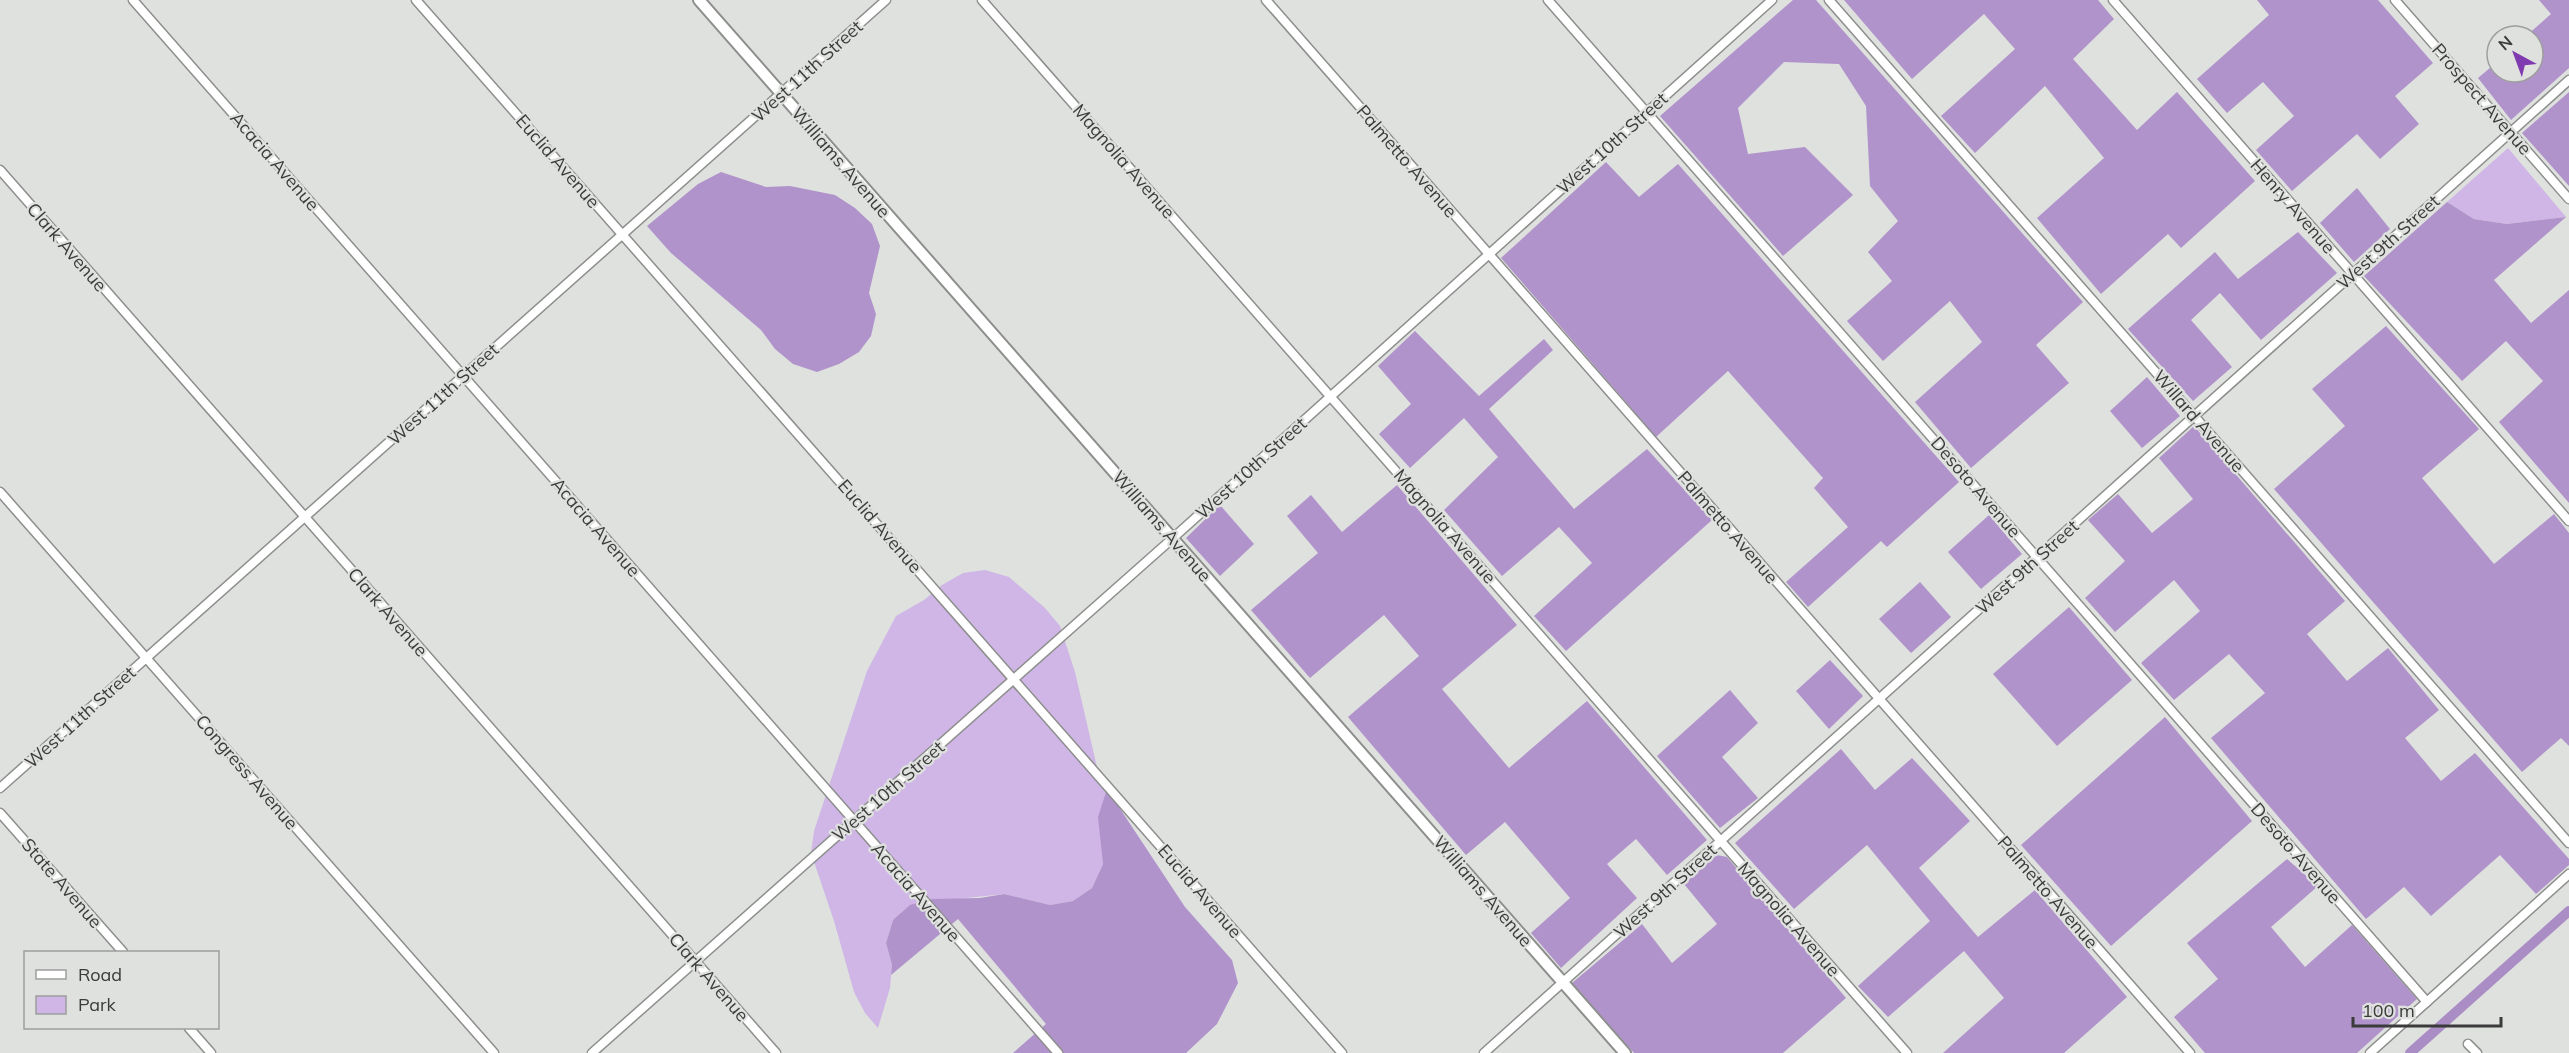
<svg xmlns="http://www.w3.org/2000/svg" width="2569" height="1053" font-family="Mulish,sans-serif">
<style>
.green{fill:#cfb6e6}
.forest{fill:#b093cb}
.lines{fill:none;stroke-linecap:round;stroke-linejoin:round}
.canal{stroke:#ab8dc5;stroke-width:10}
.minor-casing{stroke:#8d8f8c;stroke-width:11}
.tertiary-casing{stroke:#8d8f8c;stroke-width:14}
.minor{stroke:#fff;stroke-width:8}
.tertiary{stroke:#fff;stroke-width:10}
.labels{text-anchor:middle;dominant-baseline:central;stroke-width:4.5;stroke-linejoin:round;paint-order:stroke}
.street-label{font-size:18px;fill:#3a3b3a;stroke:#dfe1de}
</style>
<rect width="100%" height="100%" fill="#dfe1de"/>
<g class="green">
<polygon points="2508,148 2566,217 2507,224 2474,219 2447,202"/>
<polygon points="985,570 1009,577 1045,608 1060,626 1075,672 1097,767 1107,789 1102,840 1103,864 1092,888 1073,901 1050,905 1004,894 957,899 893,920 886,943 892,965 890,988 878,1028 865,1013 854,992 834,921 811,853 814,831 867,671 896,616 924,600 942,585 963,573"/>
</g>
<g class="forest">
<polygon points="1793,0 1816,0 2083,302 2036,345 2069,383 1971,468 1915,402 1982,342 1950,301 1883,361 1847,321 1892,281 1868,252 1898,221 1870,186 1866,106 1839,64 1784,62 1738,108 1748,154 1805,147 1853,195 1783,256 1660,116"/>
<polygon points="1844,0 2098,0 2114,19 2073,59 2137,130 2177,92 2255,181 2181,248 2168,234 2101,294 2037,218 2104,158 2045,86 1975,153 1941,116 2015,49 1984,14 1912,79"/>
<polygon points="2257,0 2378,0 2433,63 2395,96 2419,124 2380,159 2357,134 2292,191 2256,150 2294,116 2263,82 2227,113 2197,79 2269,15"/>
<polygon points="2539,0 2569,0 2569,68 2511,120 2478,78 2497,62 2497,72 2533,72 2533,36 2526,36 2551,14"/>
<polygon points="2569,92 2569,186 2522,133"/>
<polygon points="1606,162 1639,197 1678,164 1959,482 1887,547 1881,541 1808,607 1786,582 1848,527 1814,488 1823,478 1728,371 1656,437 1501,258"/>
<polygon points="721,172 766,187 790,186 835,195 855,208 872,224 880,246 869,293 876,314 871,336 859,352 839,364 817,372 793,364 775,349 761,330 671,253 647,226 698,184"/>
<polygon points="2357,188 2390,229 2354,262 2320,223"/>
<polygon points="2447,202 2474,219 2507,224 2566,217 2494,280 2531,323 2569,290 2569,503 2499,422 2543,381 2506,341 2462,381 2364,276"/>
<polygon points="2298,232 2337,273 2261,340 2220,293 2191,320 2232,367 2193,401 2128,329 2215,252 2238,279"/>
<polygon points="2386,326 2479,429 2422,478 2494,564 2554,514 2569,533 2569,746 2561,738 2522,772 2274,489 2345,426 2312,389"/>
<polygon points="1415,331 1479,396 1544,339 1553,350 1489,409 1574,509 1647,449 1712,520 1566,651 1534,616 1592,563 1559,527 1502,576 1444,510 1498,457 1464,418 1410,468 1379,434 1411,404 1378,366"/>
<polygon points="2147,377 2180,416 2142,448 2110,411"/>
<polygon points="2194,426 2345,601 2307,634 2347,681 2388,648 2439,710 2405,738 2441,781 2475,753 2569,859 2569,865 2536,894 2500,855 2431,916 2404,887 2366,919 2211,738 2265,693 2229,654 2174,700 2141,663 2200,611 2174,580 2115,632 2085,598 2125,561 2088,520 2118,494 2152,533 2193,499 2159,458"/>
<polygon points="1397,485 1517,625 1442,689 1509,768 1587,701 1707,840 1667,875 1636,839 1607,864 1637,898 1561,968 1531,933 1570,898 1505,822 1466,855 1348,717 1419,656 1384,615 1310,678 1251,610 1318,553 1287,516 1311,495 1342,532"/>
<polygon points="1220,505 1254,544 1220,576 1186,538"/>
<polygon points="1989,515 2022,554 1981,589 1948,552"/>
<polygon points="1920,582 1951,617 1911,653 1879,619"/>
<polygon points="2069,607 2132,680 2057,746 1993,674"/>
<polygon points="1830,660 1863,696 1829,729 1796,691"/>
<polygon points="1730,690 1758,723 1722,757 1758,798 1720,828 1657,756"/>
<polygon points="2165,717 2252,821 2111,946 2021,845"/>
<polygon points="1841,749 1875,790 1912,758 1970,821 1919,868 1978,937 2035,890 2127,997 2064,1053 1943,1053 2004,998 1964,951 1888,1017 1858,986 1930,921 1867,845 1794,909 1735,843"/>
<polygon points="1107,789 1185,907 1232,960 1238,983 1217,1024 1186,1053 1013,1053 1046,1024 958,919 891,975 892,965 886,943 893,920 910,905 932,899 980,898 1004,894 1050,905 1073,901 1092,888 1103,864 1098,817"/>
<polygon points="1717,855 1727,857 1846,998 1783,1053 1634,1053 1572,983 1642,924 1672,963 1717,924 1684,884"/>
<polygon points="2287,859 2318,886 2271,927 2305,967 2352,925 2417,999 2357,1053 2205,1053 2174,1017 2218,979 2187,943"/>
</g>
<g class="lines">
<polyline class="canal" points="2410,1053 2569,911"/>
<g class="minor-casing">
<g id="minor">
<polyline points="133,0 1058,1053"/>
<polyline points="416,0 1342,1053"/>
<polyline points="982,0 1907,1053"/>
<polyline points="1266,0 2190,1053"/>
<polyline points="1548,0 2427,1002"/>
<polyline points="1829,0 2569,843"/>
<polyline points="2113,0 2569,521"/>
<polyline points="2395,0 2569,199"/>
<polyline points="0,170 776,1053"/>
<polyline points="0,492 494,1053"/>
<polyline points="0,788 886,0"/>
<polyline points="0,813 123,952"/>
<polyline points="189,1028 211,1053"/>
<polyline points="2468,1044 2477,1053"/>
<polyline points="592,1053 1173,538 1772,0"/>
<polyline points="1484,1053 2569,80"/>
<polyline points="2370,1053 2569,874"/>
</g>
</g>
<g class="tertiary-casing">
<polyline id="tertiary" points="699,0 1625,1053"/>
</g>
<use href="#minor" class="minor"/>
<use href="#tertiary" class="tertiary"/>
</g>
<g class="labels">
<g class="street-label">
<text transform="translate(807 71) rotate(-42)">West 11th Street</text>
<text transform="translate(2482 99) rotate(49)">Prospect Avenue</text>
<text transform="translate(1612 143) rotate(-42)">West 10th Street</text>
<text transform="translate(275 161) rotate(49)">Acacia Avenue</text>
<text transform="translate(558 161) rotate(49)">Euclid Avenue</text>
<text transform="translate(1124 161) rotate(49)">Magnolia Avenue</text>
<text transform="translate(1407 161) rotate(49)">Palmetto Avenue</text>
<text transform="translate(841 162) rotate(49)">Williams Avenue</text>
<text transform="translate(2293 206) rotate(49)">Henry Avenue</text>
<text transform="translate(2388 242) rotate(-42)">West 9th Street</text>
<text transform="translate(67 247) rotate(49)">Clark Avenue</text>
<text transform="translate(443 394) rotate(-42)">West 11th Street</text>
<text transform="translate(2199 421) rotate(49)">Willard Avenue</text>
<text transform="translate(1251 468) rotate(-42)">West 10th Street</text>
<text transform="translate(1976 487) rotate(49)">Desoto Avenue</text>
<text transform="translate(880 526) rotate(49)">Euclid Avenue</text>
<text transform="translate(1162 526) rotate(49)">Williams Avenue</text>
<text transform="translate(1445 526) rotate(49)">Magnolia Avenue</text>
<text transform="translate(596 527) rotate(49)">Acacia Avenue</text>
<text transform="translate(1728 527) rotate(49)">Palmetto Avenue</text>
<text transform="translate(2027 567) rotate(-42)">West 9th Street</text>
<text transform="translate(388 612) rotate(49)">Clark Avenue</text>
<text transform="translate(80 717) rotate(-42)">West 11th Street</text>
<text transform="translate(247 772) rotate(49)">Congress Avenue</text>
<text transform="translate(888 791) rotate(-41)">West 10th Street</text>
<text transform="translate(2296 853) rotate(49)">Desoto Avenue</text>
<text transform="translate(62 883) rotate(49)">State Avenue</text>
<text transform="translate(1200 891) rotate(49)">Euclid Avenue</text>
<text transform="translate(1483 891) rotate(49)">Williams Avenue</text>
<text transform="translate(1665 891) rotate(-42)">West 9th Street</text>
<text transform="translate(916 892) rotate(49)">Acacia Avenue</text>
<text transform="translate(2048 892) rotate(49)">Palmetto Avenue</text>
<text transform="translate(1789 919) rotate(49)">Magnolia Avenue</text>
<text transform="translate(709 977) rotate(49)">Clark Avenue</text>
</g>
</g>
<rect x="24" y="951" width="195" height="78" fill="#dfe1de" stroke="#9d9f9c" stroke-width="1.5"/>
<rect x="36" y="970" width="30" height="9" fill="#ffffff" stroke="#9d9f9c" stroke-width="1.5"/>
<text x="78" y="981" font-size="18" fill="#3a3b3a">Road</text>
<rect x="36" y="996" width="30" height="18" fill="#cfb6e6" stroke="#9d9f9c" stroke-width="1.5"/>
<text x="78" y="1011" font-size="18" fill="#3a3b3a">Park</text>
<g transform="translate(2515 54) rotate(319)"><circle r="28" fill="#dfe1de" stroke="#9d9f9c" stroke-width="1.5"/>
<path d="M0-4.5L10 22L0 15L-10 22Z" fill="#7f3baf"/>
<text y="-9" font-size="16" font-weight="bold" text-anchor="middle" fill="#3a3b3a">N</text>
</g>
<path d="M2353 1017v9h148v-9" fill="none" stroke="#3a3b3a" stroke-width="3"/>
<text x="2362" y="1017" font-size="18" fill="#3a3b3a" stroke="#dfe1de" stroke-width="4.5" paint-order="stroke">100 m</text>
</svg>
